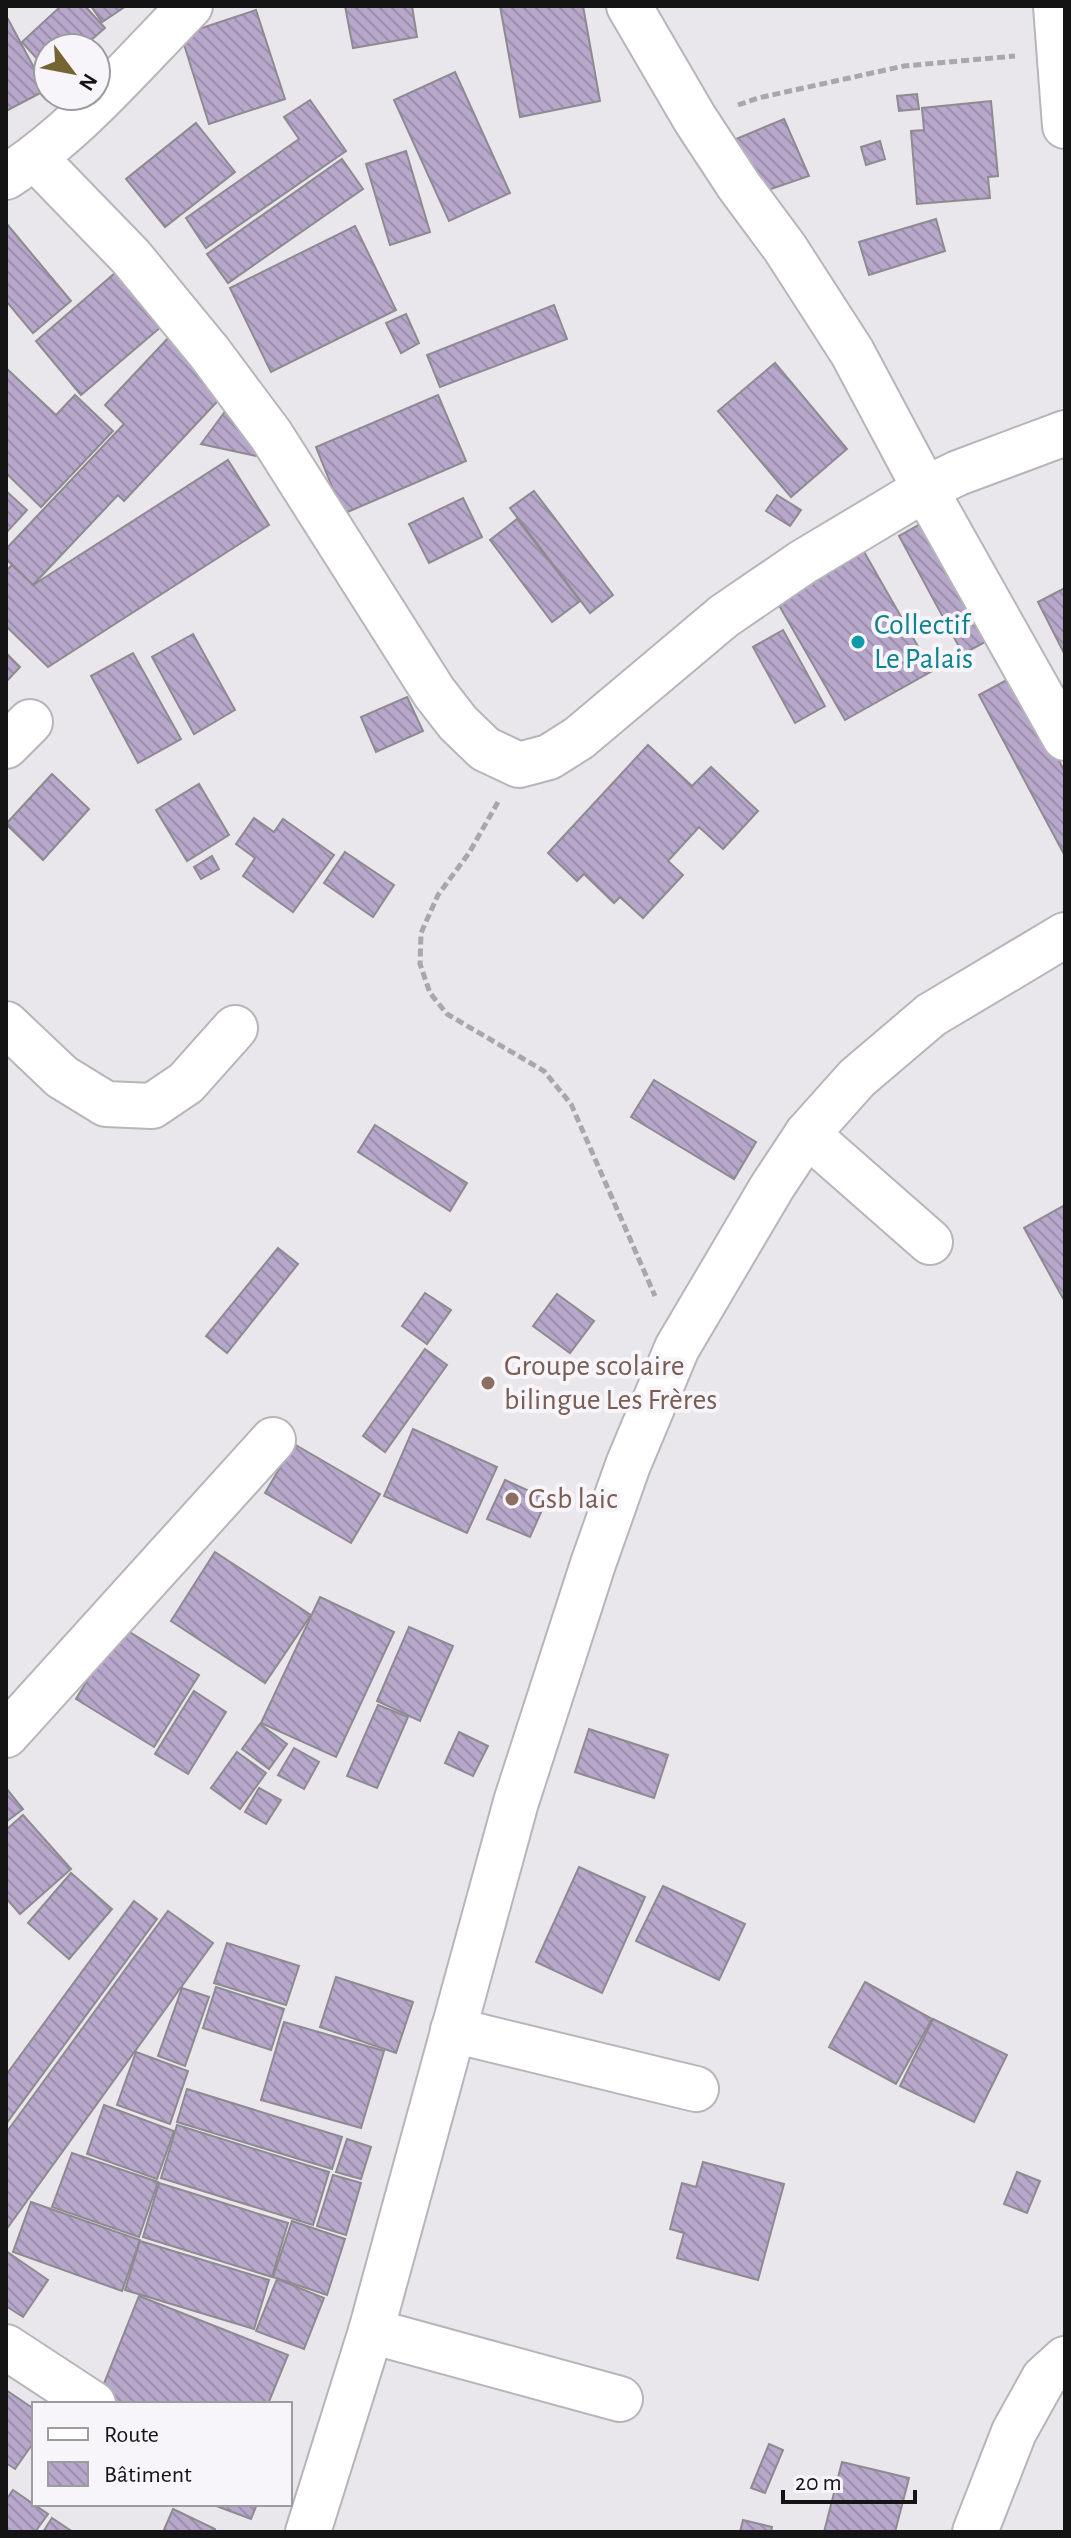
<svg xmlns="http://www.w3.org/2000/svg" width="1071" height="2538" font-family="'Alegreya Sans',sans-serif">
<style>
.building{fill:url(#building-back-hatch);stroke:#8d8b90;stroke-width:2}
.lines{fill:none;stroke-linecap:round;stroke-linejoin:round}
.minor-casing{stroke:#b7b5ba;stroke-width:48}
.tertiary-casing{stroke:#b7b5ba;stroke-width:48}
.path{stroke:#a8a7aa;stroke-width:5;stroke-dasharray:8 4;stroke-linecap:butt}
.minor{stroke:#fff;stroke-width:44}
.tertiary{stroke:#fff;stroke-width:44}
.culture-dot{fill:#0f9aa8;stroke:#f7f5fa;stroke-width:3}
.education-dot{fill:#8d6e63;stroke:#f7f5fa;stroke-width:3}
.labels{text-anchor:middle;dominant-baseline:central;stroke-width:8;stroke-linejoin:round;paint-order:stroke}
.culture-label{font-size:30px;fill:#0d838f;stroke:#f7f5fa;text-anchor:start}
.education-label{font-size:30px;fill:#785e54;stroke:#f7f5fa;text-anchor:start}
</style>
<defs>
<pattern id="building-back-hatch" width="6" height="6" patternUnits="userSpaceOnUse" patternTransform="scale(2)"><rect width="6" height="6" fill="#b6a7cb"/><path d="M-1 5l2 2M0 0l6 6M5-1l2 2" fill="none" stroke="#9c8fad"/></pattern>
</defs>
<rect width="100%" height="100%" fill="#e9e7ec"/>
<g class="building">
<polygon points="61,6 85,6 105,28 82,48 48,48 48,71 22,42"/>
<polygon points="91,6 126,6 102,22"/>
<polygon points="345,6 412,6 417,37 353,48"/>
<polygon points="500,6 583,6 600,101 520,117"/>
<polygon points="256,10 285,99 209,124 181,35"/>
<polygon points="6,19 8,19 46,90 6,111"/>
<polygon points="455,72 510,193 449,221 394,100"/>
<polygon points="917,94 919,109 899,111 897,96"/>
<polygon points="310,100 346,151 206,248 186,218 299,139 284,117"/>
<polygon points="991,101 998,176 988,177 990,198 917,204 911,131 924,130 922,108"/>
<polygon points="784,119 809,176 765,191 729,142"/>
<polygon points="196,123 235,172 165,227 126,179"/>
<polygon points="880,141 885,159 866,165 861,147"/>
<polygon points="406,151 430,232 390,245 366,164"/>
<polygon points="342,159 363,189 228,283 207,254"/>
<polygon points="936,219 945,251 869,275 859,242"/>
<polygon points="6,223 71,301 33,333 6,301"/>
<polygon points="355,226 396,310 271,372 230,288"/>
<polygon points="122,267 168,321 81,395 36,341"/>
<polygon points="554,305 567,339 440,387 427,355"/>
<polygon points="406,314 419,343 401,353 386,323"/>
<polygon points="171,335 228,390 124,501 118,495 33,585 6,559 6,549 124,424 105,405"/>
<polygon points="775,363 847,449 791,497 718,411"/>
<polygon points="6,368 56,415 75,395 113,431 41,507 6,473"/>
<polygon points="438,395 466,461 343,514 316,447"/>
<polygon points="232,402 265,458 201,444"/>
<polygon points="228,460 269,525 48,667 6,626 6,571 12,565 33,585"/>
<polygon points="6,491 27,510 6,533"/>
<polygon points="534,491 613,595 590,613 510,508"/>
<polygon points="777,495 801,510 790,526 766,511"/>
<polygon points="463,498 482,537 429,563 409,524"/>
<polygon points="931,518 996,636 963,654 899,536"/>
<polygon points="517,519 580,601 552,622 490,540"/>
<polygon points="863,550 932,671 845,720 776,600"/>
<polygon points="1065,588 1065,655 1038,602"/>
<polygon points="783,630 825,706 795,723 753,647"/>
<polygon points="193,634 235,710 194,734 152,657"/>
<polygon points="6,653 20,667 6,682"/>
<polygon points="133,653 181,739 138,763 91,676"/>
<polygon points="1014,676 1065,772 1065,856 979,695"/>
<polygon points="407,697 423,731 376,752 361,717"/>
<polygon points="648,745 692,786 711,767 758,811 723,849 699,827 668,861 683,875 643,918 620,897 614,903 584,874 577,881 548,853"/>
<polygon points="52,774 89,809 43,860 6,824"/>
<polygon points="199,784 229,835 187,861 156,810"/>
<polygon points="254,818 274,832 283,819 334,855 293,912 243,876 255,858 236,844"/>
<polygon points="345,852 394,885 373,917 324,883"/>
<polygon points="212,856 219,869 201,879 194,867"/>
<polygon points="654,1080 756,1142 734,1179 631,1117"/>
<polygon points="375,1125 467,1183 450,1211 358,1152"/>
<polygon points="1065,1205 1065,1302 1024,1228"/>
<polygon points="278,1248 298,1264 227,1353 206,1336"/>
<polygon points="425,1293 451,1310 427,1344 402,1326"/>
<polygon points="557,1294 594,1321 570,1353 533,1326"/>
<polygon points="425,1349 447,1365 385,1452 363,1436"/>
<polygon points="413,1429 497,1467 467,1533 384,1496"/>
<polygon points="294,1444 380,1494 351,1543 265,1493"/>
<polygon points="505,1480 547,1499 530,1537 487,1519"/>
<polygon points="215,1552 311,1615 265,1683 171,1621"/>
<polygon points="320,1597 394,1632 336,1757 261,1723"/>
<polygon points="120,1626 199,1675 154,1747 76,1699"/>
<polygon points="409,1627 453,1646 420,1721 377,1701"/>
<polygon points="194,1691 226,1712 188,1774 155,1754"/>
<polygon points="378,1705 408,1717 377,1788 347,1776"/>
<polygon points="260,1724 287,1744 269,1769 242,1749"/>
<polygon points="589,1729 668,1755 654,1798 575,1772"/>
<polygon points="459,1732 488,1746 473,1776 445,1763"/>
<polygon points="294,1748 319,1762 304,1789 278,1775"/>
<polygon points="237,1752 266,1773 240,1809 211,1788"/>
<polygon points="6,1788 23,1809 6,1822"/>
<polygon points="259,1788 281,1800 266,1824 245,1812"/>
<polygon points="23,1815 71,1869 20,1914 6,1898 6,1830"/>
<polygon points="579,1867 645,1897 602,1993 536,1962"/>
<polygon points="71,1873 112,1909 69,1959 28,1923"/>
<polygon points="663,1886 745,1924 719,1980 636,1941"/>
<polygon points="134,1901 157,1919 6,2124 6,2075"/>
<polygon points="168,1911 213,1943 6,2230 6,2133"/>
<polygon points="227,1943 299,1966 286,2005 214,1983"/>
<polygon points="336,1977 413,2002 396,2053 320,2027"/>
<polygon points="865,1982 932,2019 896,2084 829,2047"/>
<polygon points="216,1987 284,2009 271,2050 203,2028"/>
<polygon points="182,1988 209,1997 185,2066 158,2056"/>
<polygon points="933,2019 1007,2055 974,2122 900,2086"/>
<polygon points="284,2022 384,2051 361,2128 261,2100"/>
<polygon points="136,2052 188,2071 170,2124 117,2105"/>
<polygon points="187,2089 342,2137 332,2169 177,2122"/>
<polygon points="104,2105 174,2131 157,2179 87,2154"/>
<polygon points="177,2125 329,2172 313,2225 161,2178"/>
<polygon points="347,2139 371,2147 361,2179 336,2172"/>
<polygon points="72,2153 158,2182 139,2237 52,2207"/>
<polygon points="703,2162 784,2184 758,2280 677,2258 684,2233 670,2229 682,2183 696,2187"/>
<polygon points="1017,2172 1040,2181 1027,2213 1004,2204"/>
<polygon points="333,2175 361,2183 346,2235 317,2226"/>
<polygon points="159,2183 288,2223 272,2277 143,2237"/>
<polygon points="31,2202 140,2240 122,2291 13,2252"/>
<polygon points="292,2221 345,2239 327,2295 273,2277"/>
<polygon points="140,2241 269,2280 254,2329 125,2290"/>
<polygon points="6,2251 48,2280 23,2317 6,2306"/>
<polygon points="277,2279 324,2298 304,2349 256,2331"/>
<polygon points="139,2296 288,2355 268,2404 119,2404 99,2396"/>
<polygon points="6,2390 34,2409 34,2442 15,2469 6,2463"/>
<polygon points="769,2444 783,2450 765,2493 751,2488"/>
<polygon points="842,2462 909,2478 895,2532 824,2532"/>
<polygon points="13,2490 48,2514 35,2532 6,2532 6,2500"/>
<polygon points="211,2504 257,2504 251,2519"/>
<polygon points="173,2509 215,2529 214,2532 163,2532"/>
<polygon points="52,2518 73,2532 43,2532"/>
<polygon points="743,2520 772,2527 771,2532 740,2532"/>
</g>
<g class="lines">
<g class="minor-casing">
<g id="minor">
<polyline points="629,6 695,119 739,186 785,248 852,352 925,489 1065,738"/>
<polyline points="1056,6 1065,126"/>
<polyline points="35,158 131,257 209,352 271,435 434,692 458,723 485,749 519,765 549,757 579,738 724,616 803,562 925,489 958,473 1065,433"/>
<path d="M6 177C76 132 132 65 190 6"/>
<polyline points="6,746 30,722"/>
<polyline points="6,1024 62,1077 106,1104 152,1106 186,1083 235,1028"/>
<polyline points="807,1134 930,1242"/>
<polyline points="6,1735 273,1440"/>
<polyline points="453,2030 696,2089"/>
<polyline points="371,2331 620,2399"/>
<polyline points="6,2347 93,2404"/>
<polyline points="975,2532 1014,2432 1044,2378 1065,2359"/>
</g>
</g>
<g class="tertiary-casing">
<polyline id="tertiary" points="308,2532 371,2331 516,1802 593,1564 628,1465 677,1348 772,1187 807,1134 857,1078 931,1015 1065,935"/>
</g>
<g class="path">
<polyline points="738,105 758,98 904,66 1015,56"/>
<polyline points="498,802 469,853 438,895 421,933 420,964 430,993 447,1014 544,1071 571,1104 655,1296"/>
</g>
<use href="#minor" class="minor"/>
<use href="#tertiary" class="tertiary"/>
</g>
<circle class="culture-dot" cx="858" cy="642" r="8"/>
<g class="education-dot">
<circle cx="488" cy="1383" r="8"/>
<circle cx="512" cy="1499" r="8"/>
</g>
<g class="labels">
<g class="culture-label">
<text x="874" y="625">Collectif<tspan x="874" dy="34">Le Palais</tspan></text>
</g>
<g class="education-label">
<text x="504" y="1366">Groupe scolaire<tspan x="504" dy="34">bilingue Les Frères</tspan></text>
<text x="528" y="1499">Gsb laic</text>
</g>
</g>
<rect width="1071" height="2538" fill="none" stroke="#141415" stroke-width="16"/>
<rect x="32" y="2402" width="260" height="104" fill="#f7f5fa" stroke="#9c9b9e" stroke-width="2"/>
<rect x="48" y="2428" width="40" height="12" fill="#ffffff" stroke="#9c9b9e" stroke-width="2"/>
<text x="104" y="2442" font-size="24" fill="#141415">Route</text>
<rect x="48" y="2462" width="40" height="24" fill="url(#building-back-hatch)" stroke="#9c9b9e" stroke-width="2"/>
<text x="104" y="2482" font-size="24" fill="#141415">Bâtiment</text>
<g transform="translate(72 72) rotate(122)"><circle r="38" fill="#f7f5fa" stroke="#9c9b9e" stroke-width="2"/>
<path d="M0-6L14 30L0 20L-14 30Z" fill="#756331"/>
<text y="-12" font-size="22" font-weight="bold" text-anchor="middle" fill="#141415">N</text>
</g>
<path d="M783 2490v12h132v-12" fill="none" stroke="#141415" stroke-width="4"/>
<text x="795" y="2490" font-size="24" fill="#141415" stroke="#f7f5fa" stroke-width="6" paint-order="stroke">20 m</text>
</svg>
